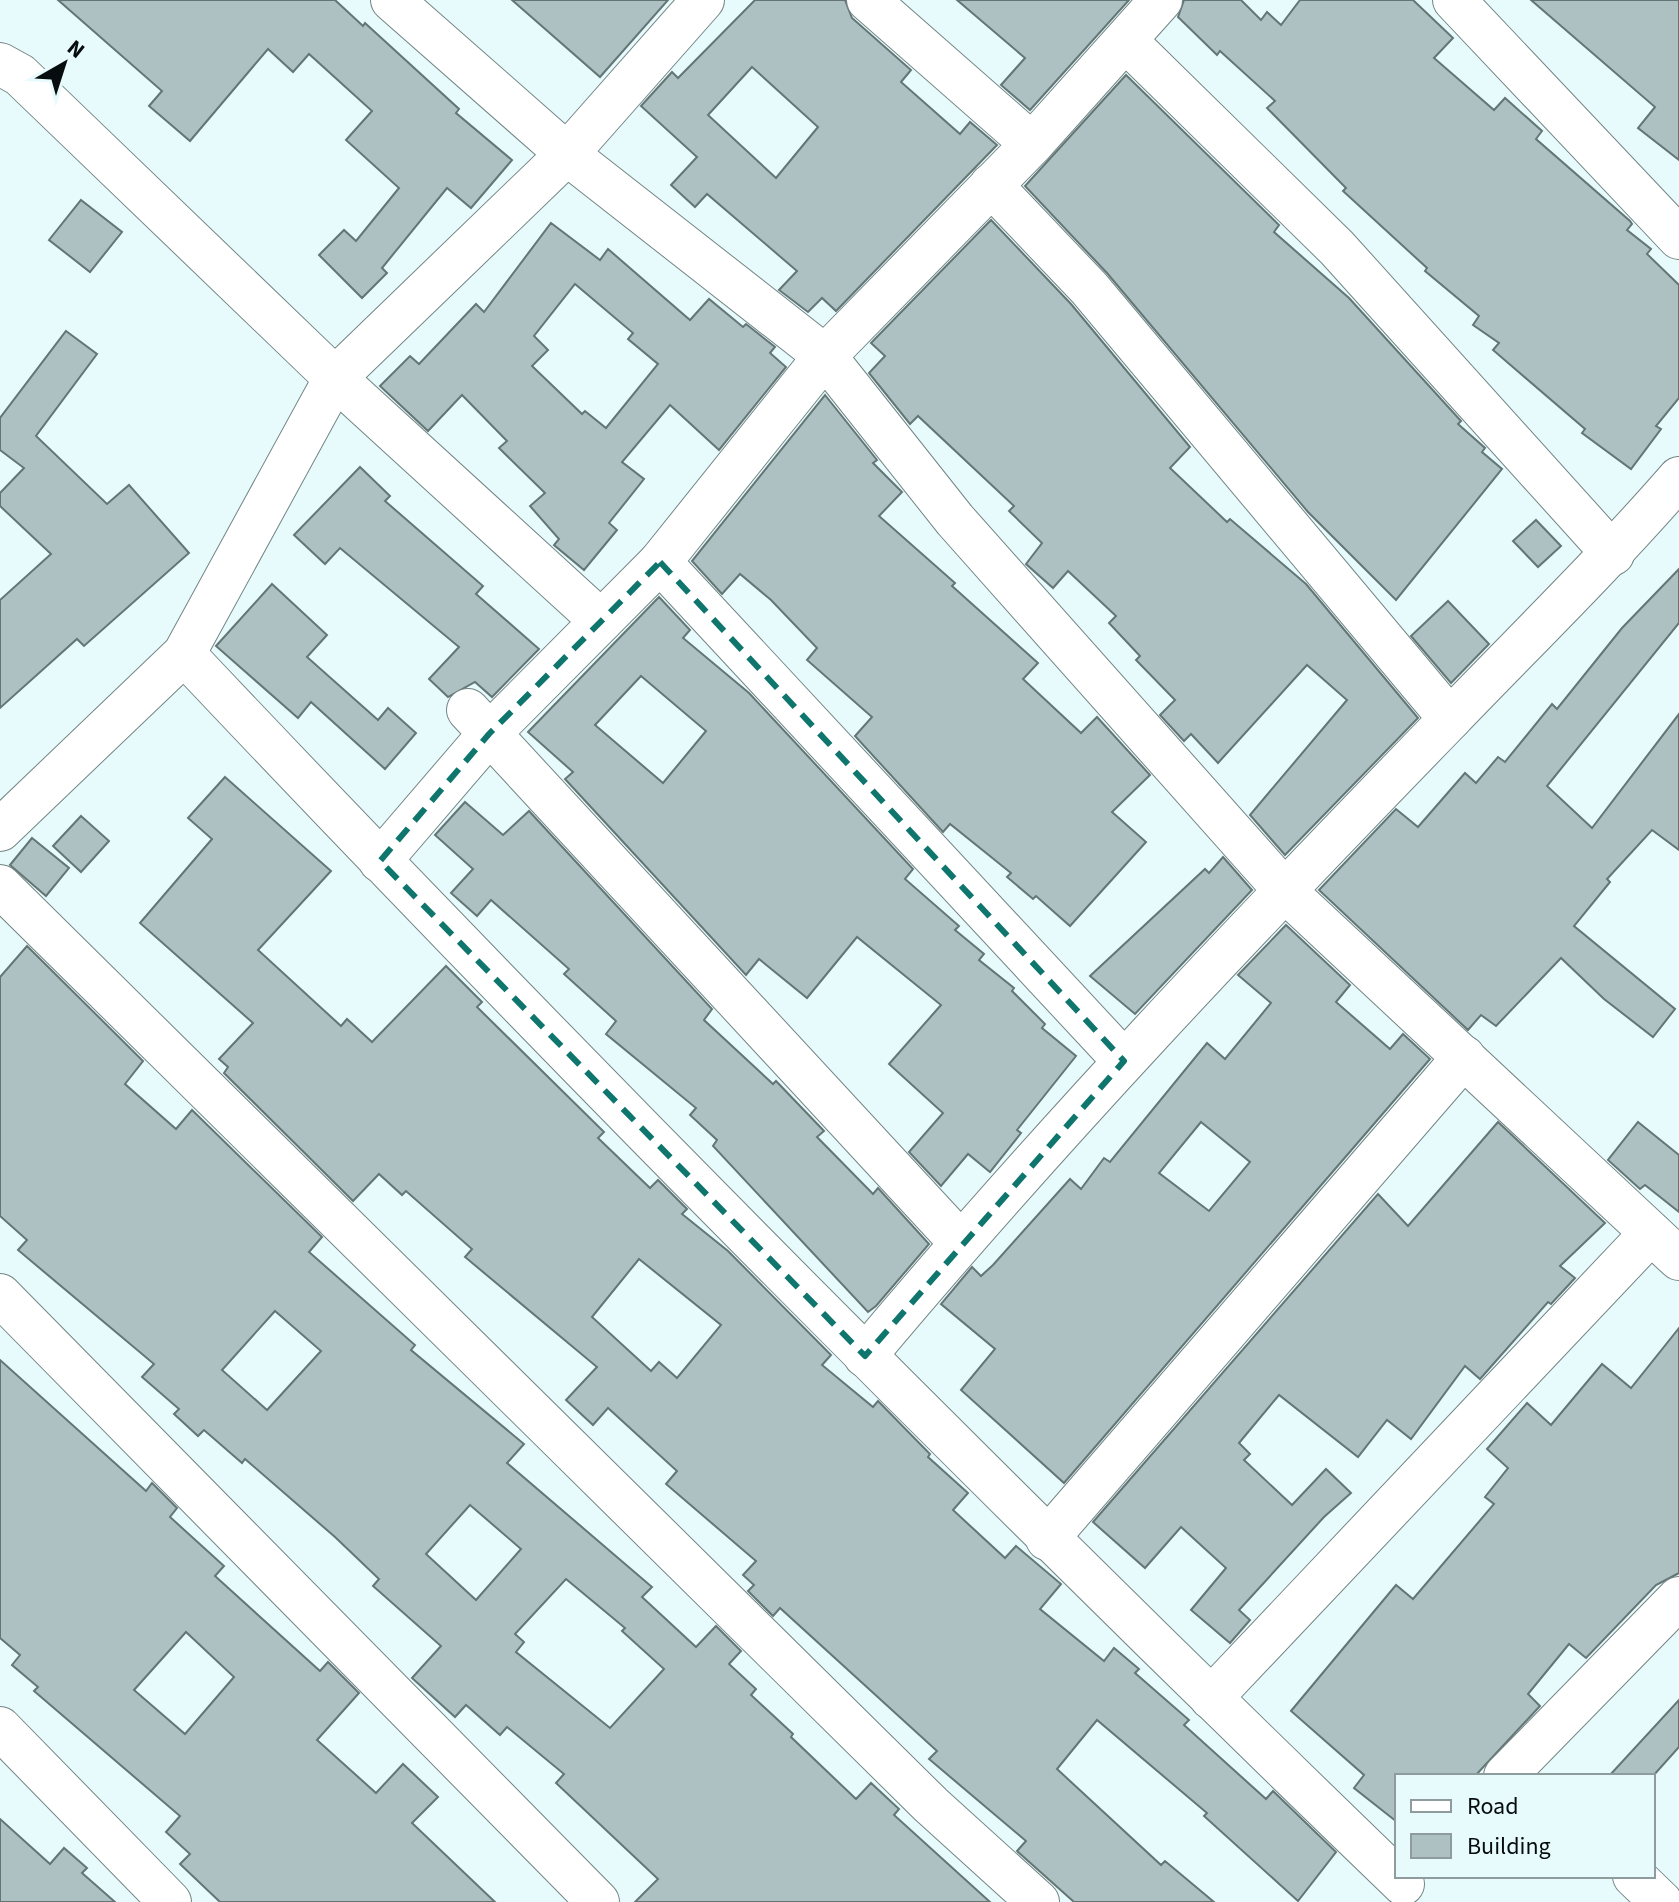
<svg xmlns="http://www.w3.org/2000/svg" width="1679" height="1902" font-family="'Source Sans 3',sans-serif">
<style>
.building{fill:#aec1c2;stroke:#637575;stroke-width:2;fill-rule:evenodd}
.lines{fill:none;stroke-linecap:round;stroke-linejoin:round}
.minor-casing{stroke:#738585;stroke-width:44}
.minor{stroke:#fff;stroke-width:42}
.marked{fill:none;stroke:#0f766e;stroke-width:6;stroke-dasharray:16 10;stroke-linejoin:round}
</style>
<rect width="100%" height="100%" fill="#e8fbfc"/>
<g class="building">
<polygon points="58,0 335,0 363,26 365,23 459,109 456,113 512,160 471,208 447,188 382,268 387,273 362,298 319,255 344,230 356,241 399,188 346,140 372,111 309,54 293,72 268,49 190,141 149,106 162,91"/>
<polygon points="512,0 668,0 600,77"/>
<path d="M755 0H845L852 18 911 70 901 82 960 134 970 122 997 145 836 311 822 298 808 312 779 290 797 271 707 194 695 207 671 185 697 157 641 106 672 72 678 78ZM752 67 818 127 776 178 708 115Z"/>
<polygon points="957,0 1129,0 1030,110 1001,85 1025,58"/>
<polygon points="1184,0 1241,0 1261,20 1267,12 1281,25 1300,0 1413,0 1453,38 1434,58 1494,110 1505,98 1542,131 1536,139 1630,221 1632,224 1627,230 1651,249 1647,254 1679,285 1679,398 1656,426 1661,429 1631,469 1582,433 1585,429 1493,350 1499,343 1473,325 1479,316 1425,271 1427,268 1343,191 1346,188 1267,108 1275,101 1220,51 1217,55 1178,17"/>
<polygon points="1531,0 1679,0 1679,160 1638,128 1655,107"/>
<polygon points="1126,75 1279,225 1274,232 1349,298 1461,421 1458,424 1485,448 1482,452 1502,469 1396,600 1308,512 1107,273 1025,186"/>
<polygon points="81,200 122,232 90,272 49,240"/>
<polygon points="991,220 1071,304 1190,447 1170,468 1227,522 1230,519 1306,584 1418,718 1285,855 1250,815 1347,700 1307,665 1218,763 1191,734 1184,741 1160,715 1175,700 1136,660 1140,656 1109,623 1116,616 1068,571 1053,588 1026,564 1042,543 1009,511 1014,506 918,416 910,424 869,373 885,356 871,343"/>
<path d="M551 223 600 260 608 249 690 320 709 299 743 327 746 324 775 347 770 353 786 367 719 450 670 405 622 462 644 479 609 523 617 530 584 570 554 545 559 539 530 506 545 493 499 448 507 441 462 395 428 431 380 386 410 356 419 364 476 304 484 312ZM575 284 633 333 628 339 658 364 606 428 585 411 582 414 532 366 548 350 534 336Z"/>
<polygon points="66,331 97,354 36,436 107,504 129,485 189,553 84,646 77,639 0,708 0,600 51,554 0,506 0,493 24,468 0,450 0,418"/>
<polygon points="825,395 877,460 873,463 902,492 879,516 955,583 952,586 1038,663 1023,679 1081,733 1097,717 1150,775 1112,812 1146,842 1070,926 1036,896 1033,899 1007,877 1011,873 950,824 943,832 855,736 872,717 807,660 817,648 771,600 740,574 722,594 692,561"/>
<polygon points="360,467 390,496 385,501 483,586 476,594 539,649 492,697 475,682 448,697 429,679 459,647 340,548 325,564 294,535"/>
<polygon points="1536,520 1561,546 1538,567 1513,541"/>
<polygon points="1679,569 1679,623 1547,786 1592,828 1679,714 1679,850 1652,830 1607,879 1610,882 1574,926 1675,1009 1653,1037 1604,999 1561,958 1496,1026 1481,1015 1468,1030 1319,890 1396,809 1418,827 1465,773 1476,783 1498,757 1505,762 1552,704 1557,709 1622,628"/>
<polygon points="272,584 327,635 307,657 378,720 388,708 416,733 385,769 311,702 298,718 216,646"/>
<path d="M659 597 690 630 683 638 749 693 913 869 905 879 959 926 955 930 984 954 979 960 1014 988 1012 991 1045 1024 1042 1028 1076 1056 1017 1130 1021 1133 990 1172 968 1154 941 1186 909 1152 943 1113 889 1064 941 1005 857 937 807 998 759 959 746 975 565 779 573 772 528 732ZM641 676 706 731 663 783 595 725Z"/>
<polygon points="1448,601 1489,644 1451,683 1411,636"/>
<path d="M225 777 331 871 258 950 341 1026 347 1019 372 1042 446 966 482 1002 477 1007 604 1132 598 1138 650 1188 658 1180 687 1209 682 1214 728 1251 831 1355 822 1365 873 1407 878 1401 930 1454 928 1457 968 1493 953 1510 1005 1558 1016 1546 1061 1584 1040 1609 1104 1661 1114 1648 1139 1669 1135 1673 1189 1720 1184 1725 1266 1799 1273 1791 1336 1852 1298 1901 1204 1816 1207 1813 1097 1720 1057 1769 1161 1865 1165 1861 1214 1902H1074L1017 1851 1026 1841 929 1759 937 1751 780 1608 773 1616 748 1591 754 1585 743 1575 756 1561 666 1484 677 1471 608 1408 593 1425 566 1400 597 1367 465 1257 472 1249 406 1191 402 1195 379 1174 353 1201 224 1073 228 1067 219 1059 253 1023 140 923 212 839 188 818ZM639 1259 721 1325 677 1378 659 1362 651 1371 592 1317Z"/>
<polygon points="465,802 503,835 529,811 712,1009 704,1020 773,1084 776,1081 824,1131 817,1137 873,1194 878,1188 929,1244 876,1306 868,1312 713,1146 717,1140 690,1115 696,1108 606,1034 616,1021 564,974 569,969 491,900 477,916 451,893 473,869 435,835"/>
<polygon points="81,816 109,841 81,872 53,846"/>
<polygon points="32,838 69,868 46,896 10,865"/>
<polygon points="1223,857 1252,890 1135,1014 1090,976 1205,869 1209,873"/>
<path d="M1286 925 1350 985 1336 1002 1390 1049 1403 1034 1430 1059 1064 1483 961 1390 995 1349 941 1304 972 1267 981 1276 993 1265 1070 1179 1081 1189 1104 1158 1110 1162 1207 1043 1225 1059 1271 1003 1238 975ZM1201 1122 1250 1162 1209 1211 1159 1173Z"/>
<path d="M27 946 143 1061 125 1084 176 1129 192 1110 322 1237 309 1252 415 1345 411 1350 524 1444 507 1463 652 1587 642 1597 696 1647 716 1626 741 1651 729 1664 756 1689 751 1695 793 1734 791 1737 856 1799 871 1783 899 1809 894 1815 990 1902H635L658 1879 556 1783 564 1774 507 1727 500 1735 466 1705 455 1717 412 1678 441 1646 373 1586 379 1579 335 1537 245 1459 242 1463 204 1430 198 1436 174 1414 179 1409 142 1377 154 1364 18 1250 27 1240 0 1216V977ZM275 1311 321 1351 267 1410 222 1370ZM470 1505 521 1549 476 1600 426 1554ZM566 1579 625 1628 622 1631 664 1669 610 1728 516 1652 524 1642 515 1634Z"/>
<polygon points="1498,1122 1605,1223 1560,1266 1575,1278 1551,1304 1548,1302 1480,1379 1465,1366 1411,1439 1387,1420 1358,1457 1279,1395 1239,1443 1250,1454 1244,1460 1292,1505 1326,1469 1351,1493 1324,1517 1239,1610 1250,1620 1230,1643 1191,1610 1226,1568 1181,1527 1145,1568 1093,1522 1378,1194 1408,1226"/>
<polygon points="1638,1122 1679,1155 1679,1212 1645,1185 1640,1189 1608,1160"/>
<polygon points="1679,1328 1679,1573 1656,1585 1586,1658 1569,1644 1528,1694 1540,1706 1475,1776 1397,1776 1397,1822 1354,1788 1364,1775 1291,1711 1396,1585 1413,1599 1494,1504 1485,1497 1508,1468 1487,1449 1527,1403 1551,1425 1602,1364 1631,1388"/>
<path d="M0 1360 146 1491 152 1483 177 1508 170 1517 224 1566 215 1576 320 1671 328 1662 359 1693 317 1740 376 1793 403 1764 438 1797 412 1823 495 1902H220L180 1864 190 1854 166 1832 180 1816 34 1691 38 1687 12 1665 20 1655 0 1638ZM186 1632 234 1677 185 1734 134 1690Z"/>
<polygon points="1679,1700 1679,1747 1653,1776 1609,1776"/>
<polygon points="0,1819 50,1864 64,1848 87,1868 82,1873 115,1902 0,1902"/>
</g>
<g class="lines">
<g class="minor-casing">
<g id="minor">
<polyline points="392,0 567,154 825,356 955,520 1286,892 1679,1259"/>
<polyline points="868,0 1032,144"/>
<polyline points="1454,0 1679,238"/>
<polyline points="1126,41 1337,248 1613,554"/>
<polyline points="0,64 20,75 335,378 601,621"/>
<polyline points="991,185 1089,288 1450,719"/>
<polyline points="660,562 825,356 1032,144 1161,0"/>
<path d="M184 654C581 1074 988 1483 1403 1884"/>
<polyline points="468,710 960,1242"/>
<polyline points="0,830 184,654 335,378 567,154 703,0"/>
<polyline points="380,861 489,734 660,562 1124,1061"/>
<polyline points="0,886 931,1805 1038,1902"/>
<polyline points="0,1295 598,1902"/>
<path d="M865 1356C1050 1135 1249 926 1450 719 1527 639 1606 562 1679 478"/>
<polyline points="1047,1539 1464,1057"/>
<polyline points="1211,1698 1651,1233"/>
<polyline points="0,1728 170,1902"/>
<polyline points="1505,1776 1679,1598"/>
<polyline points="1634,1876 1661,1902"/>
</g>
</g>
<use href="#minor" class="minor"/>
</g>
<path class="marked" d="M660 562 1124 1061 865 1356 380 861 489 734Z"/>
<rect x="1395" y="1774" width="260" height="104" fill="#e8fbfc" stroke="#8e9c9d" stroke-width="2"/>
<rect x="1411" y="1800" width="40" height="12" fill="#ffffff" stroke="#8e9c9d" stroke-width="2"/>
<text x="1467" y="1814" font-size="24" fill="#070d0e">Road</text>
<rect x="1411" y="1834" width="40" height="24" fill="#aec1c2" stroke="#8e9c9d" stroke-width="2"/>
<text x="1467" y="1854" font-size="24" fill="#070d0e">Building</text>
<g transform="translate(64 64) rotate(39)" stroke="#e8fbfc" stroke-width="6" paint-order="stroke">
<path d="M0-6L14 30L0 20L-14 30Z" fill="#070d0e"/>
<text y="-12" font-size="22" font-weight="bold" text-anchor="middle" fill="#070d0e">N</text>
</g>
</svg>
